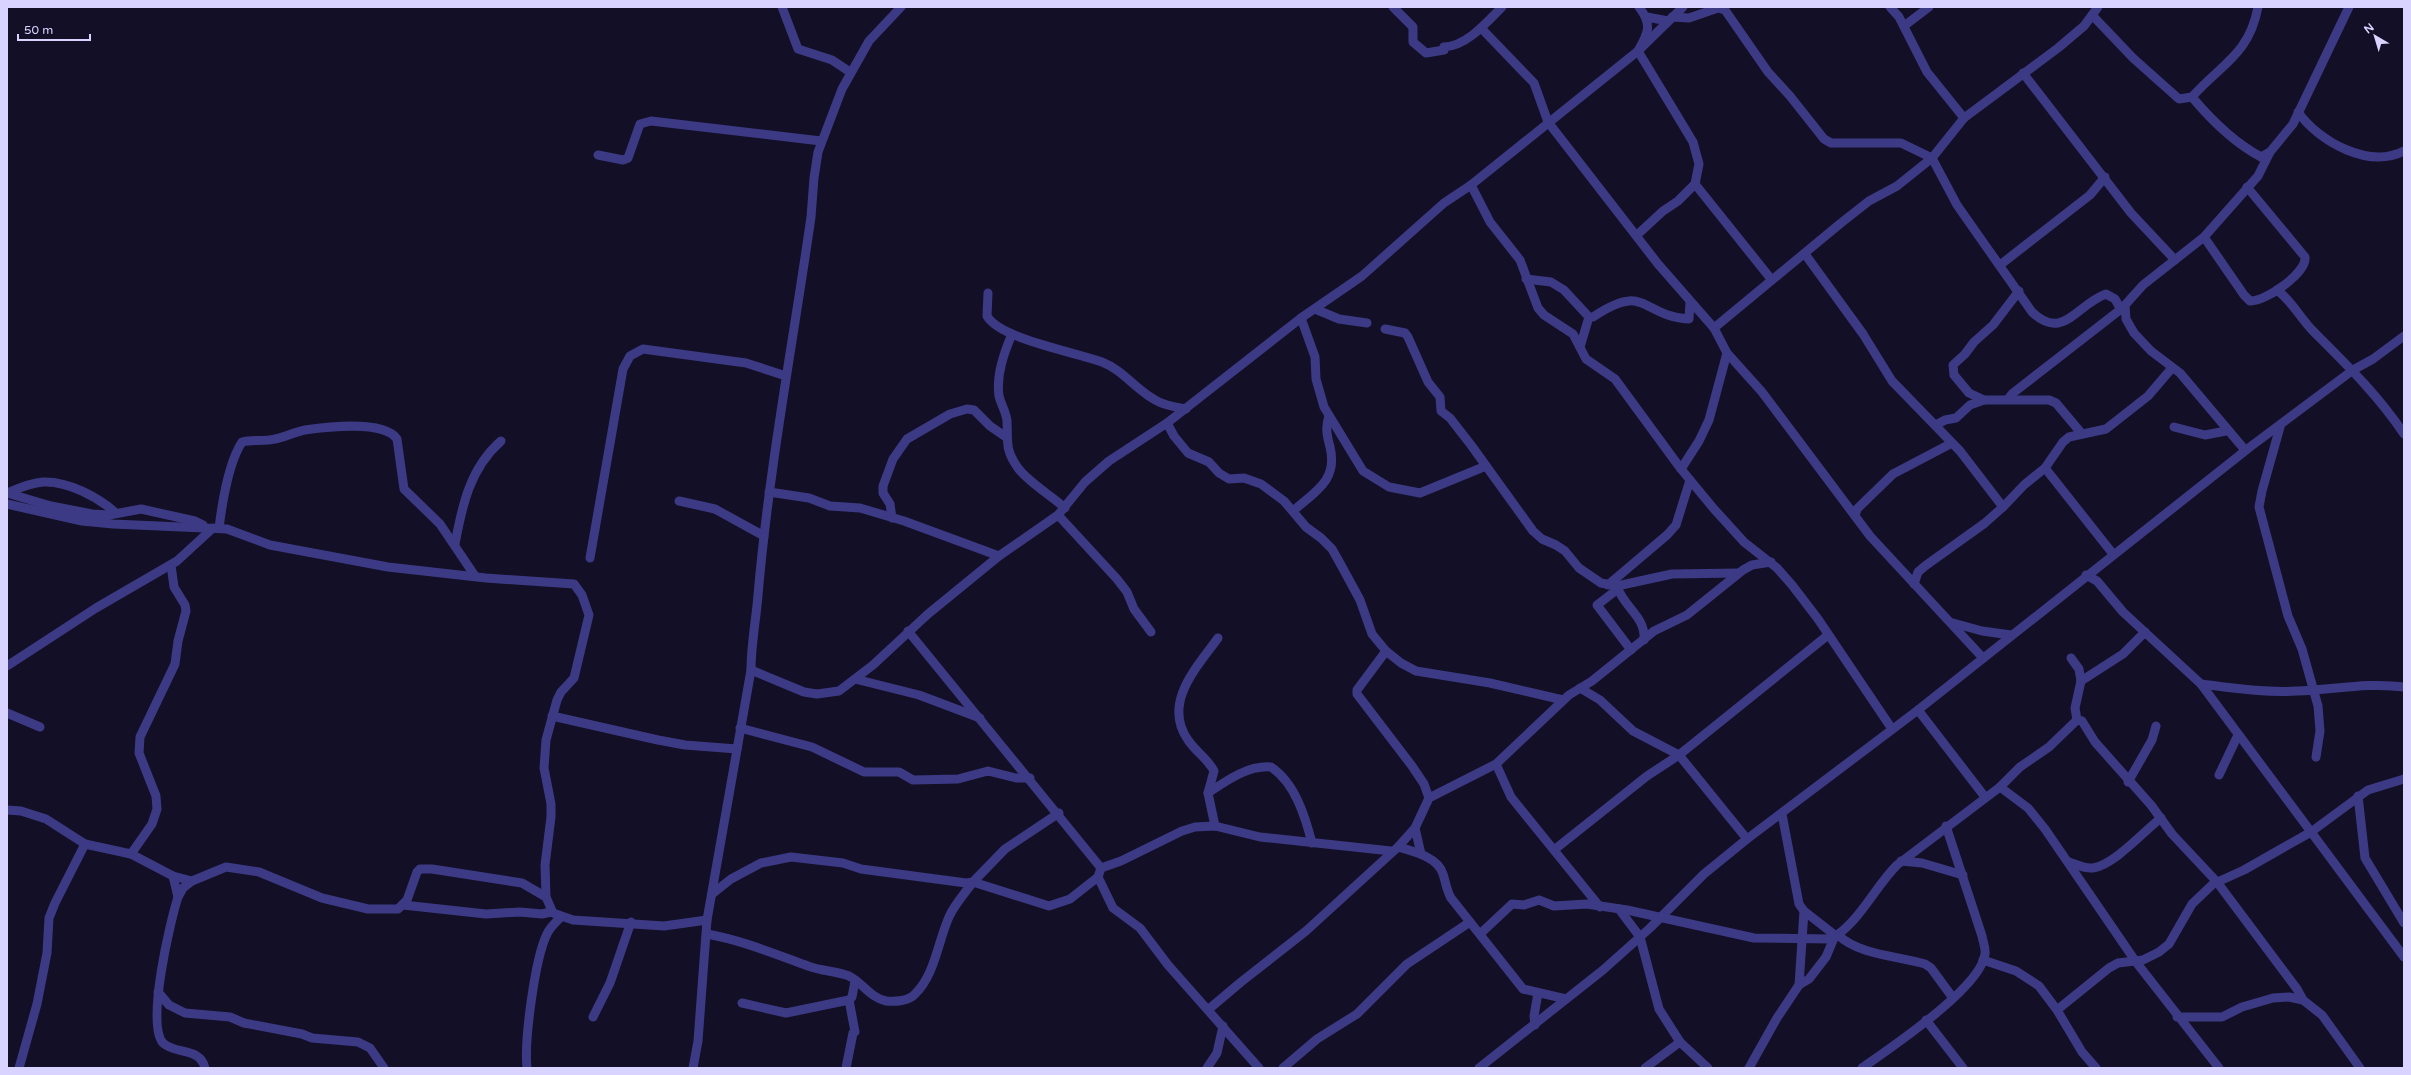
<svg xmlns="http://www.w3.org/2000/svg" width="2411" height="1075" font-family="'Varela Round',sans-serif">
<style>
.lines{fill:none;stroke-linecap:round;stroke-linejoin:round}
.street{stroke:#3d3a85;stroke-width:9}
</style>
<rect width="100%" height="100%" fill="#130f26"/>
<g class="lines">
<g class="street">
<polyline points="782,7 798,49 832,60 850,72"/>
<path d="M901 7 869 41 842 89 818 152 814 178 811 217C793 343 769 468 758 595 756 620 751 645 751 670L804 692 817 694 839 691 873 665 928 614 999 556 1058 515 1085 482 1109 461 1167 423 1301 318 1362 276 1444 203 1471 185 1638 51 1683 7"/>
<path d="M1393 7 1413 27V42L1426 53 1444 50V47C1467 46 1487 22 1502 7"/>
<polyline points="1890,7 1899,17 1927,72 1964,118"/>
<path d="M2092 15 2133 58 2179 99 2192 97C2212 121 2233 142 2261 157L2270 152"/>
<polyline points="1647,17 1668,21"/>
<path d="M1672 17 1689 18 1718 8 1725 10 1768 72 1790 96 1824 139 1831 143H1901L1932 158 1957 205 2032 312C2063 342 2077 304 2106 294L2115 299 2120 308"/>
<polyline points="1904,26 1929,7"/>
<polyline points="1481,28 1534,83 1548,122 1658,264 1714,328 1727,353 1762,392 1870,536 1983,658"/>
<polyline points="2023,73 2131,213 2175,260"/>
<path d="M2192 97C2221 64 2249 55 2258 7"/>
<path d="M2298 112C2319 142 2369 169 2404 151"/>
<polyline points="598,155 623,160 628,158 640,124 651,121 821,141"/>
<polyline points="1695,184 1771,279"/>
<polyline points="1471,185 1490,222 1520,260 1538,308 1544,315 1573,334 1586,359 1615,379 1681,469 1714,509 1744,542 1777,568 1792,585 1818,619 1892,729"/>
<path d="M1637 235 1663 211 1678 201 1695 184 1699 164 1693 142 1638 51C1648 33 1653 25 1639 7"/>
<path d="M2204 237 2244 295 2250 301C2265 302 2307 273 2305 257L2247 187"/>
<polyline points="1805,254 1863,334 1892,381 1960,451 2003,507"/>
<polyline points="2000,265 2090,195 2105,177"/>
<path d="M1526 279 1551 282 1564 290 1589 317H1593C1646 281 1641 316 1689 319L1690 302"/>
<path d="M2277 290C2292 301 2300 318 2313 331 2346 364 2378 395 2404 434"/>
<path d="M988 293 987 316C1000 339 1075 352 1102 362 1125 371 1137 392 1159 402 1167 406 1177 407 1186 409"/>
<polyline points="1315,309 1339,319 1367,323"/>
<polyline points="1301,318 1315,357 1316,379 1324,407 1363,471 1389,487 1420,493 1486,466"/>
<polyline points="1714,328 1841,223 1869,201 1897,186 1932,158 1964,118 2058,48 2084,26 2098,7"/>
<polyline points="1385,329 1405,333 1408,337 1428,382 1440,397 1441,411 1450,418 1471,445 1533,531 1542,539 1556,545 1565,551 1579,568 1601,583 1617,586 1672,574 1738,573"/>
<path d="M1012 334C1004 353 996 375 999 396 1001 405 1007 413 1007 422 1008 443 1005 450 1018 468 1029 483 1051 495 1065 508"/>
<polyline points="1580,347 1589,317"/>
<polyline points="2008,399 2013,393 2125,306"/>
<polyline points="1984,400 1969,393 1954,375 1953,365 1965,354 1974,342 1993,325 2019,291"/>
<polyline points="1167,423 1174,436 1188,453 1209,462 1219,473 1229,479 1244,478 1261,484 1284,501 1306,527 1321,538 1332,549 1341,565 1360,600 1372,634 1386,651 1401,663 1416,671 1490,683 1563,700"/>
<polyline points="1936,425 1945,420 1956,418 1970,405 1984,400 2049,400 2056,403 2082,434"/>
<polyline points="2174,427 2205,435 2226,431"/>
<polyline points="2280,427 2262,491 2259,507 2288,616 2302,649 2318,706 2320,731 2316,757"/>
<polyline points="2245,450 2180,373 2151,351 2134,333 2126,319 2125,305 2143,285 2204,237 2258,176 2270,152 2293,124 2349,7"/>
<polyline points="2045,468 2113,554"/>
<polyline points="1681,469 1699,441 1709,420 1727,353"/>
<polyline points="769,492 809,498 830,506 860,508 904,521 999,556"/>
<polyline points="7,493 51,506 92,514 109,515 141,509 195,521 203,525"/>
<path d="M7 493C19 488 30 483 43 482 68 481 98 497 116 513"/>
<polyline points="679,501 715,509 764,536"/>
<polyline points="7,504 82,521 113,524 227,529 270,545 388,567 486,578 574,584 582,595 589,615 574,678 561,692 557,700 546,740 544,768 551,804 551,817 545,865 546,897"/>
<path d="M1293 511C1316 491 1338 480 1330 447 1327 436 1325 427 1329 416"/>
<polyline points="1058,515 1117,579 1127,592 1134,609 1151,632"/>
<polyline points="1855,516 1857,509 1893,474 1952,443"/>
<polyline points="892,518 890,504 883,493 883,486 893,459 907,439 950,414 967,409 974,410 990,426 1006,437"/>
<path d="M219 528C222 504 229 462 242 442 253 439 264 442 275 439 285 437 295 432 305 430 326 427 384 420 397 439L404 489 440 524 475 576"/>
<path d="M455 544C462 506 470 468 501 441"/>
<polyline points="590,558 623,369 630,356 643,349 746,363 786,376"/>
<polyline points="2086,575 2097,581 2123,612 2201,684 2404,957"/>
<polyline points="1914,584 1918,572 1925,566 1985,523 2003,507 2024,485 2045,468 2063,442 2069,437 2106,429 2148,396 2172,368"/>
<polyline points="1608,585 1667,535 1676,525 1690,480"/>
<path d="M1617 586C1623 607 1646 616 1644 640"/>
<polyline points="1618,589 1597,605 1631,650"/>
<polyline points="1953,623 1982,631 2011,635"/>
<polyline points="908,631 1101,868 1098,877 1113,908 1140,928 1168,965 1259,1068"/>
<polyline points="1386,651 1357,690 1357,694 1412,766 1424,784 1429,798"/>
<polyline points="2071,658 2079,669 2081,681"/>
<polyline points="7,666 96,608 177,561 213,528"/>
<polyline points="855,679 919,695 980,718"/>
<path d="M2201 684C2233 688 2265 693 2297 691 2332 690 2368 682 2404 687"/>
<polyline points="1580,688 1600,700 1633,731 1679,755 1747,839"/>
<polyline points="1918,710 1985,797"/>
<polyline points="7,713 40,727"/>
<polyline points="552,716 658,740 685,745 737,749"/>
<polyline points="2077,720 2082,721 2095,742 2151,805 2172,834 2217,882 2297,989 2303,1000 2322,1015 2360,1068"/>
<polyline points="740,728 812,747 864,772 899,772 913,780 958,779 988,771 1016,778 1030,778"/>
<polyline points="1496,764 1511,797 1600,907"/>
<polyline points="2219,775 2238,735"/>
<polyline points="2128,782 2152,740 2156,726"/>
<polyline points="2000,787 2028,808 2045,829 2136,962 2219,1068"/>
<path d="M1208 793C1226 781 1248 765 1271 767 1295 783 1305 816 1312 843"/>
<polyline points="2358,796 2365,858 2404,923"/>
<polyline points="7,810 21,811 46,819 85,844 131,854 173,876 192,881"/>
<polyline points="1782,814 1799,904 1804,911 1836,936"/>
<path d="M1215 826 1208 793 1214 771C1208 759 1195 751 1188 740 1162 703 1197 667 1218 638"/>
<polyline points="1415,828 1421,854"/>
<path d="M1398 847C1412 851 1438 857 1443 874 1446 883 1446 889 1451 898L1523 989 1566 999"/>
<polyline points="1554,850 1647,776 1679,755 1828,635"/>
<polyline points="131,854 152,824 157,809 156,796 139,753 140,737 175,664 178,641 186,611 185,605 174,587 171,565"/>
<polyline points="1901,861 1922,863 1963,875"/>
<path d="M2069 862C2077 865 2085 869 2093 868 2114 865 2144 831 2161 818"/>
<polyline points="1101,868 1121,861 1182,831 1195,827 1215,826 1260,837 1391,851"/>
<polyline points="173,876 178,897"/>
<polyline points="712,894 731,879 761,863 791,857 843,863 861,869 966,883 973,882 1005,849 1059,813"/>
<polyline points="403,905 486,914 520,912 542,914 551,912"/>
<polyline points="1619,909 1640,937 1659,1009 1680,1042 1708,1068"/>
<path d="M707 934C741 940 775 954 808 966 821 971 836 971 849 976 863 983 869 997 886 1001 895 1002 909 1001 915 994 935 975 938 941 949 917 954 905 965 893 973 882L1049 906 1070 899 1098 877"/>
<path d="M1480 934 1512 904 1524 905 1539 900 1554 906 1587 904 1627 910 1754 938 1831 939C1859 923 1874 888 1897 865L2000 787 2020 767 2049 747 2077 720 2075 708 2081 681 2123 654 2145 632"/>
<path d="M1838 935C1859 955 1898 956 1925 964L1931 968 1953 998"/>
<polyline points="1983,960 2016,971 2039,986 2057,1010 2082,1052 2096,1068"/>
<polyline points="1799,985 1804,911"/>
<polyline points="158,992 169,1005 185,1013 230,1017 244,1023 302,1034 312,1038 358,1042 370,1048 384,1068"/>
<polyline points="742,1003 786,1013 849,1000 852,997 855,981"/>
<polyline points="1209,1009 1241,982 1306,931 1398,847 1415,828 1429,798 1496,764 1569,695 1592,681 1654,631 1687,615 1743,570 1752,565 1771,562"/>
<polyline points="2057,1010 2109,968 2118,963 2143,960 2159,952 2169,944 2192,904 2213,884 2244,870 2311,832 2368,790 2404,779"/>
<polyline points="593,1017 610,983 631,922"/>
<polyline points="2177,1017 2222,1017 2242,1007 2273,998 2289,997 2303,1000"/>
<polyline points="1926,1020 1963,1068"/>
<polyline points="1535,1025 1534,1016 1538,993"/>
<polyline points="19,1068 37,1004 47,953 49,918 55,903 85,844"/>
<path d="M205 1068C200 1047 176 1055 163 1043 146 1024 170 922 178 897L183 888 192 881 226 867 259 872 322 898 368 909H398L407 900 417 872 420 869H432L522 883 546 897 553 913 573 920 664 926 707 920"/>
<path d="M527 1068C524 1041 535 958 547 934 550 927 556 922 561 917"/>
<polyline points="693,1068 698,1041 707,920 751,670"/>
<polyline points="846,1068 853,1033 855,1032 849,1000"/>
<polyline points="1207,1068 1217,1053 1223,1026"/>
<polyline points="1283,1068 1317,1039 1357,1014 1407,964 1470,922"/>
<polyline points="1479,1068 1603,970 1650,928 1704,874 1747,839 1918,710 2250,447 2353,370 2373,359 2404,336"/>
<polyline points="1645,1068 1680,1042"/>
<polyline points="1749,1068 1777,1018 1799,985 1809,979 1826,957 1834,938"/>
<path d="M1862 1068C1890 1048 1981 988 1985 954 1986 949 1983 942 1982 936L1946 826"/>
</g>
</g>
<rect width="2411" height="1075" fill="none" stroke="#d9d4ff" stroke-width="16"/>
<g transform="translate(2375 36) rotate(322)" stroke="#130f26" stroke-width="3" paint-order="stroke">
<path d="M0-3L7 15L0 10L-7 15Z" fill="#d9d4ff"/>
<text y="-6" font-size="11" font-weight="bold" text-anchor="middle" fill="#d9d4ff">N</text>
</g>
<path d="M18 34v6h72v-6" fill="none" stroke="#d9d4ff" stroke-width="2"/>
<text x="24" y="34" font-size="12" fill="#d9d4ff" stroke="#130f26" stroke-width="3" paint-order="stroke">50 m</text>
</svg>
